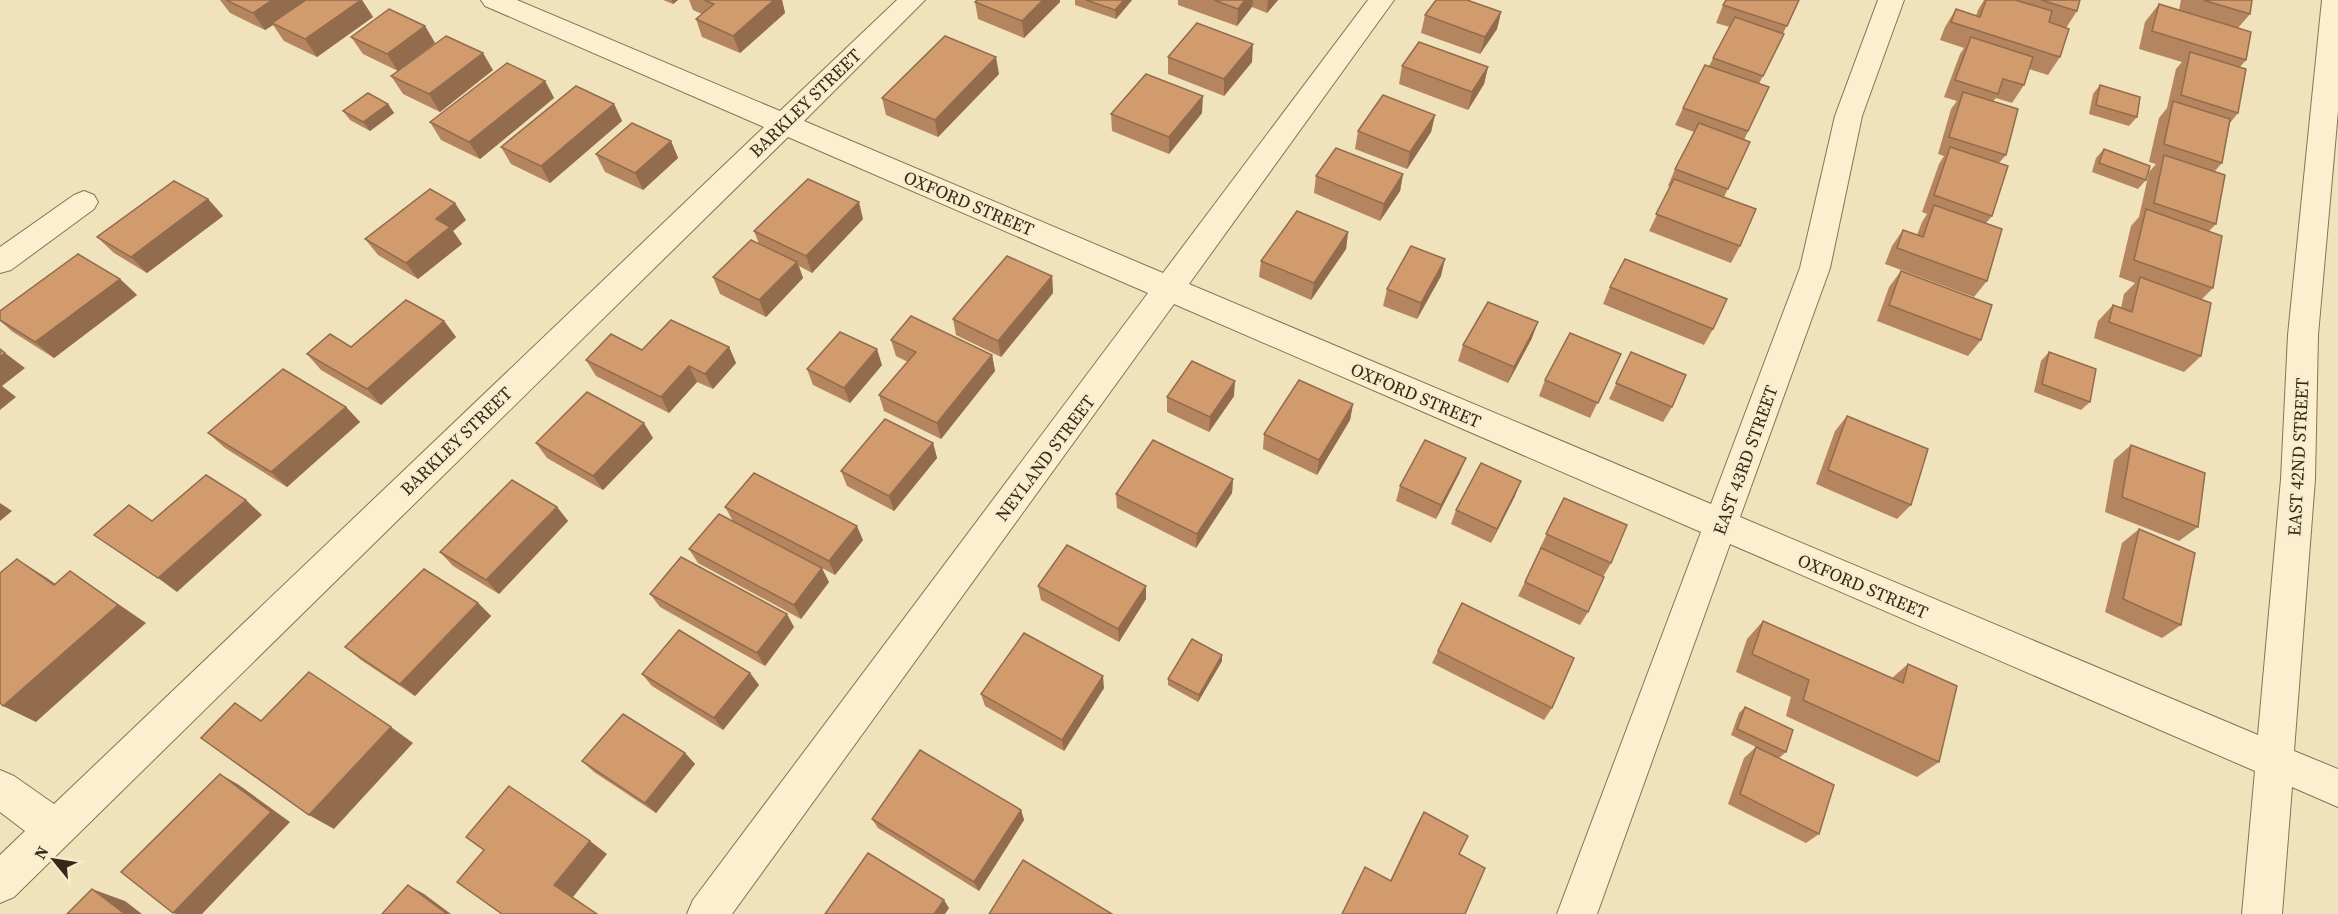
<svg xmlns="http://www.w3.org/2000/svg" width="2338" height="914" font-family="'Source Serif 4',serif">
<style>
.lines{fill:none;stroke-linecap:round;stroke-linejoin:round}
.street-casing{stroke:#897254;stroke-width:2}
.street{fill:#fbefcf;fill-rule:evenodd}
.wall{fill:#b4855f}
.shaded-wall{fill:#926c4d}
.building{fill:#d19b6e;stroke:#926c4d;stroke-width:1.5}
.labels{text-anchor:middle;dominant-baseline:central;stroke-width:4.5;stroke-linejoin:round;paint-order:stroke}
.street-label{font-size:18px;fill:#37291a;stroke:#f7eccb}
</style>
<rect width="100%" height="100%" fill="#f0e2bb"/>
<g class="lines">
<g class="street-casing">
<g id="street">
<polygon points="481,0 517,0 780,111 897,0 925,0 804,121 1163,273 1368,0 1394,0 1189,284 1711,504 1800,268 1835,116 1878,0 1904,0 1862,116 1830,268 1740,517 2258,735 2281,479 2288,335 2322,0 2338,0 2338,111 2318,335 2315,479 2294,751 2338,769 2338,807 2292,787 2282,914 2242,914 2255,771 1730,544 1597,914 1557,914 1701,532 1174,304 732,914 687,914 693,900 1148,293 788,137 14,897 0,903 0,855 25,831 0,812 0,770 14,776 54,804 764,127 485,6"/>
<polygon points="84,191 94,195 98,202 94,209 11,270 0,273 0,247 74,195"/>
</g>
</g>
<use href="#street" class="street"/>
</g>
<g class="wall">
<polygon points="220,0 362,0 373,17 317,57 284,41 273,25 265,30 230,13"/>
<polygon points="663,0 678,0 673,4"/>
<polygon points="689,0 782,0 785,13 740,53 702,37 696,19 702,14 693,10"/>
<polygon points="977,0 1060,0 1060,2 1024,38 978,19 975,2"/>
<polygon points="1075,0 1132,0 1116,19 1075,5"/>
<polygon points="1178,0 1278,0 1267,13 1252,7 1237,26 1178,5"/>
<polygon points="1799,0 1759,84 1769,87 1744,140 1750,142 1724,197 1740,246 1731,263 1649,231 1670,187 1668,186 1675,169 1694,132 1675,125 1683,108 1709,66 1730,27 1716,23 1723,5"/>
<polygon points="1984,0 2080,0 2077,11 2066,28 2060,57 2048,75 2029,69 2024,85 2012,103 1996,98 1993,101 2006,155 1999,163 1992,216 1986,223 1987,281 1974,297 1885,264 1892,246 1903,230 1917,235 1922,222 1927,214 1922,212 1939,164 1944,156 1938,154 1951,109 1957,101 1944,97 1960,54 1964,48 1940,40 1945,27 1956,9 1976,16 1978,10"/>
<polygon points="2181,0 2252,0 2250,14 2238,28 2246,60 2240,67 2238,113 2230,123 2222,163 2215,171 2216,224 2209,231 2213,288 2202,299 2201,356 2184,372 2094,338 2098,321 2113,305 2121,308 2124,294 2135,283 2119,277 2131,226 2139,217 2149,172 2156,164 2149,162 2159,118 2167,108 2176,69 2182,62 2139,49 2145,22 2159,4 2179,10"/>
<polygon points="1501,12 1497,29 1480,54 1421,33 1425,15"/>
<polygon points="425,26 435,43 398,71 363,54 351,37"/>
<polygon points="1168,57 1252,62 1224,96 1168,74"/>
<polygon points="1402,66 1488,67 1484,84 1468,110 1399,84"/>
<polygon points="493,70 440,112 403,94 391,76"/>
<polygon points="999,74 938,137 886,115 882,98"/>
<polygon points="545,81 554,98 480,159 441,140 430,122"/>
<polygon points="2100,85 2137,117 2129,126 2089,114 2093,94"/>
<polygon points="388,104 394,113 370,131 350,120 343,111"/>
<polygon points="614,104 622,121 550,183 511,164 501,147"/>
<polygon points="1202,113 1169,154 1112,131 1111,114"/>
<polygon points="1435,115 1431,132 1407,169 1355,149 1358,131"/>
<polygon points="671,141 678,158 643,190 605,172 596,154"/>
<polygon points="2104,149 2146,180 2138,189 2092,172 2096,158"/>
<polygon points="1403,174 1400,191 1380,221 1314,193 1316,176"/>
<polygon points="208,199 223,216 147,273 114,253 97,237"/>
<polygon points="863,219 812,273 799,266 803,278 766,317 720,294 713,277 759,244 754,231"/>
<polygon points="466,220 453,231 462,244 418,279 378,255 365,239"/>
<polygon points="1348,232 1346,249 1311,300 1259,277 1261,261"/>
<polygon points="1901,271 1981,340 1968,356 1877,321 1889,287"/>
<polygon points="1052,276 1053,293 1001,357 956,335 953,319"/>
<polygon points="1441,276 1417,319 1383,306 1387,289"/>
<polygon points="120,279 137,295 54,358 13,332 0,321 0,311"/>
<polygon points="1610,287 1713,329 1704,345 1603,304"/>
<polygon points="444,321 456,337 381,405 321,370 307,354 351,347"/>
<polygon points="1532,338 1508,383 1458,361 1463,345"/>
<polygon points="891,340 992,355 995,371 941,439 884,411 879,395 908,362 896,356"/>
<polygon points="729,347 736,363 713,389 697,382 669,413 596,376 586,360 642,350"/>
<polygon points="1631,352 1672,407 1663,422 1609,399"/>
<polygon points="2049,352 2090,402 2081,410 2034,392 2041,361"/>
<polygon points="1621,354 1590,418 1539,396 1545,380"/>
<polygon points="882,365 850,403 813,385 807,369"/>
<polygon points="1234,396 1209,432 1167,412 1167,397"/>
<polygon points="1353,404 1350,420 1317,475 1263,449 1264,434"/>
<polygon points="346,407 360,422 287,487 225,448 208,433"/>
<polygon points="1847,416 1911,505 1897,519 1816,484 1835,431"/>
<polygon points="653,438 603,490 547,458 536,443"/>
<polygon points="933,443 937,458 894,511 847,486 841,471"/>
<polygon points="2131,445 2198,527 2179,541 2105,512 2114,460"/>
<polygon points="1460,472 1436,519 1396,501 1400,486"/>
<polygon points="1233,479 1232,493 1196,548 1117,508 1116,494"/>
<polygon points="1515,496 1491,543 1451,524 1456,510"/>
<polygon points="1564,498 1611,563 1603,577 1588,612 1580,625 1518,596 1541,549 1540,548"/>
<polygon points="557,507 568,521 499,594 453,566 440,552"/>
<polygon points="725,507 863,540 835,575 733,521"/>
<polygon points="2139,529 2181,625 2162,638 2105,612 2122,543"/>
<polygon points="689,549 829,582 801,619 698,563"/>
<polygon points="1038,586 1146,586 1146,599 1119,642 1041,600"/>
<polygon points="650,594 794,627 765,666 660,607"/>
<polygon points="478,603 491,616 415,696 361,660 345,647"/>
<polygon points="1763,621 1892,678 1908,664 1939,762 1917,777 1786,716 1791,697 1736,672 1747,639"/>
<polygon points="1438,651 1552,708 1544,720 1432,663"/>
<polygon points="1222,655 1222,661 1198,702 1168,685 1168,679"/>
<polygon points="750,673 759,685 723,730 652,686 642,674"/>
<polygon points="1104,688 1064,751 985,706 981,694"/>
<polygon points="1745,707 1786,752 1779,758 1731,735 1739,713"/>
<polygon points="1756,747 1819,834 1806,843 1728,804 1744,758"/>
<polygon points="685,753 695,764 656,813 594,772 582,761"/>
<polygon points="1021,810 1024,820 979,891 878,828 872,819"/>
<polygon points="1424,812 1468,836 1390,881 1416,826"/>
</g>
<g class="shaded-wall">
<polygon points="272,0 310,0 272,23 273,25 265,30 253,13"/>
<polygon points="361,0 362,0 373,17 317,57 305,39"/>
<polygon points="672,0 678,0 673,4"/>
<polygon points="774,0 782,0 785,13 740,53 733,36"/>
<polygon points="1043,0 1060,0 1060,2 1024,38 1022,21"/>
<polygon points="1124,0 1132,0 1116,19 1115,10"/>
<polygon points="1245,0 1253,0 1252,7 1237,26 1238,9"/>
<polygon points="1268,0 1278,0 1267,13"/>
<polygon points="1501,12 1497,29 1480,54 1485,37"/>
<polygon points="425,26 435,43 398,71 387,54"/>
<polygon points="1253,44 1252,62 1224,96 1224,79"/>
<polygon points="483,53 493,70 440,112 429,94"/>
<polygon points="996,57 999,74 938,137 935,120"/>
<polygon points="1488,67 1484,84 1468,110 1472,92"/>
<polygon points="545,81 554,98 480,159 469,142"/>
<polygon points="1203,96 1202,113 1169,154 1169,137"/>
<polygon points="388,104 394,113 370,131 363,122"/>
<polygon points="614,104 622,121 550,183 541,166"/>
<polygon points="1435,115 1431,132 1407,169 1410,152"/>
<polygon points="671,141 678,158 643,190 635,173"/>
<polygon points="1403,174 1400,191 1380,221 1384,204"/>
<polygon points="208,199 223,216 147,273 131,257"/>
<polygon points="859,202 863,219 812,273 806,256"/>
<polygon points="455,203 466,220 453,231 462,244 418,279 406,263 436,219"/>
<polygon points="1348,232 1346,249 1311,300 1314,283"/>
<polygon points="1445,259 1441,276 1417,319 1421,303"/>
<polygon points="797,262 803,278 766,317 759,300"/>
<polygon points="1052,276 1053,293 1001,357 998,341"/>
<polygon points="120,279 137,295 54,358 35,342"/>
<polygon points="444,321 456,337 381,405 367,389"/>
<polygon points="1538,322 1532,338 1508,383 1514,367"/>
<polygon points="729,347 736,363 713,389 705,374"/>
<polygon points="877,349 882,365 850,403 844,388"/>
<polygon points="5,353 25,368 2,386 16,397 0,410 0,357"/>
<polygon points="992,355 995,371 941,439 937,423"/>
<polygon points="689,366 697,382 669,413 661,397"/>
<polygon points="1235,381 1234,396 1209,432 1210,417"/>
<polygon points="1353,404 1350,420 1317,475 1319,460"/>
<polygon points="346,407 360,422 287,487 271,472"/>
<polygon points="644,423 653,438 603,490 593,476"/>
<polygon points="933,443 937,458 894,511 889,496"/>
<polygon points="1466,458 1460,472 1436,519 1441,505"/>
<polygon points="1233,479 1232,493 1196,548 1197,534"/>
<polygon points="1521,481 1515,496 1491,543 1497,529"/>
<polygon points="246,500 262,515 177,592 158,578"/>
<polygon points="0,503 12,511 0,521"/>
<polygon points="557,507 568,521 499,594 486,580"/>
<polygon points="857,526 863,540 835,575 829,561"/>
<polygon points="17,559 47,578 84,604 54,585"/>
<polygon points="822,568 829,582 801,619 794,605"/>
<polygon points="70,571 146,623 36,722 3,706"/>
<polygon points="1146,586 1146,599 1119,642 1118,629"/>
<polygon points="478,603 491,616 415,696 400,684"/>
<polygon points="787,614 794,627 765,666 757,653"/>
<polygon points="1222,655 1222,661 1198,702 1199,695"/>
<polygon points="750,673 759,685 723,730 714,718"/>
<polygon points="1103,676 1104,688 1064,751 1062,740"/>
<polygon points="235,703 261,720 286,737 261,721"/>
<polygon points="391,727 413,743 334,829 309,815"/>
<polygon points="685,753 695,764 656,813 645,803"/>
<polygon points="220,774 239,785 290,822 202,914 176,914 173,913"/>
<polygon points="1021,810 1024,820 979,891 974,882"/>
<polygon points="590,841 607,854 573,897 597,914 554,885"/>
<polygon points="408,885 424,894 451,914 447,914"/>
<polygon points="92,889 125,901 142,914 125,914"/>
<polygon points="944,900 949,908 945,914 934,914"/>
</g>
<g class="building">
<polygon points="226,0 272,0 253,13"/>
<polygon points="306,0 361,0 305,39 272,23"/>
<polygon points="704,0 774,0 733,36 696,19 714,4"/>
<polygon points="977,0 1043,0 1022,21 975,2"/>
<polygon points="1086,0 1124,0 1115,10"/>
<polygon points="1214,0 1245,0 1238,9"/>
<polygon points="1436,0 1467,0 1501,12 1485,37 1425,15"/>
<polygon points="1726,0 1799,0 1787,26 1723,5"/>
<polygon points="1986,0 2015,0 2052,11 2049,22 2069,29 2060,57 1951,22 1956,9 1980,17"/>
<polygon points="2041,0 2080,0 2077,11"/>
<polygon points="2203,0 2252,0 2250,14"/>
<polygon points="2159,4 2251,32 2246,60 2152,31"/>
<polygon points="389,9 425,26 387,54 351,37"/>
<polygon points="1735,17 1784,34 1763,76 1713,58"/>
<polygon points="1197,23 1253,44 1224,79 1168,57"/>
<polygon points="446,36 483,53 429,94 391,76"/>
<polygon points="945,36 996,57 935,120 882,98"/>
<polygon points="1971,37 2033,57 2024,85 2003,79 1998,94 1955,80"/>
<polygon points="1419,42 1488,67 1472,92 1402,66"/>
<polygon points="2190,52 2246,69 2238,113 2181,95"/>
<polygon points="507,63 545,81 469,142 430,122"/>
<polygon points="1705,65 1769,87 1748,131 1683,108"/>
<polygon points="1146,74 1203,96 1169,137 1111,114"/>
<polygon points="2100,85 2140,97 2137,117 2096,105"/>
<polygon points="576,86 614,104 541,166 501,147"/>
<polygon points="1963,92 2018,109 2006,155 1949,137"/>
<polygon points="368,93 388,104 363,122 343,111"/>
<polygon points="1383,95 1435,115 1410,152 1358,131"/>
<polygon points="2173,101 2230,119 2222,163 2164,144"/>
<polygon points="632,123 671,141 635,173 596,154"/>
<polygon points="1699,123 1750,142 1728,189 1675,169"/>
<polygon points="1950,147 2008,166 1992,216 1934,195"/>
<polygon points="1336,148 1403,174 1384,204 1316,176"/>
<polygon points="2104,149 2150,166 2146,180 2099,163"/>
<polygon points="2164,155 2225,175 2216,224 2154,203"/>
<polygon points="808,179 859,202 806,256 754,231"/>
<polygon points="1674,179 1756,209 1740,246 1656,214"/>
<polygon points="174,181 208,199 131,257 97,237"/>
<polygon points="430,189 455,203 436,219 450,227 406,263 365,239"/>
<polygon points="1934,205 2002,229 1987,281 1897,248 1903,230 1923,237"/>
<polygon points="2146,209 2222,236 2213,288 2134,260"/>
<polygon points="1297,211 1348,232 1314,283 1261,261"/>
<polygon points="751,240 797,262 759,300 713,277"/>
<polygon points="1411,246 1445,259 1421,303 1387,289"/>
<polygon points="78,254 120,279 35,342 0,320 0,311"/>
<polygon points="1007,256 1052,276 998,341 953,319"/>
<polygon points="1625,259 1727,299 1713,329 1610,287"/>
<polygon points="1901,271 1992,305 1981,340 1889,305"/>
<polygon points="2140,277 2211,303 2201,356 2109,322 2113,305 2132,312"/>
<polygon points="406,300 444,321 367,389 307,354 330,334 351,347"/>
<polygon points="1488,302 1538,322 1514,367 1463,345"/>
<polygon points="911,316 992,355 937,423 879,395 916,352 891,340"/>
<polygon points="671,320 729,347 705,374 689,366 661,397 586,360 611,334 642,350"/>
<polygon points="840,332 877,349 844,388 807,369"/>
<polygon points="1570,333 1621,354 1598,403 1545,380"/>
<polygon points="0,349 5,353 0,357"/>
<polygon points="1631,352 1686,375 1672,407 1616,383"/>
<polygon points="2049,352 2096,369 2090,402 2042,384"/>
<polygon points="1192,361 1235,381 1210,417 1167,397"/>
<polygon points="283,369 346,407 271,472 208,433"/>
<polygon points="1299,380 1353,404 1319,460 1264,434"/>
<polygon points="587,392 644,423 593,476 536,443"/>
<polygon points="1847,416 1928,449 1911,505 1828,470"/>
<polygon points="885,419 933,443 889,496 841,471"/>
<polygon points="1153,440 1233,479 1197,534 1116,494"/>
<polygon points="1425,440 1466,458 1441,505 1400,486"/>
<polygon points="2131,445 2205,473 2198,527 2122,497"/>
<polygon points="1481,463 1521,481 1497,529 1456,510"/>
<polygon points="754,473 857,526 829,561 725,507"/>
<polygon points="206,475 246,500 158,578 94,535 129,505 152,521"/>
<polygon points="512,480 557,507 486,580 440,552"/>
<polygon points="1564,498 1627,525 1611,563 1546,534"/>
<polygon points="719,514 822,568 794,605 689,549"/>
<polygon points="2139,529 2195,553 2181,625 2123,599"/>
<polygon points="1067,545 1146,586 1118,629 1038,586"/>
<polygon points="1541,548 1604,577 1588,612 1525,582"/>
<polygon points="681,557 787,614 757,653 650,594"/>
<polygon points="17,559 54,585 70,571 118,605 3,706 0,703 0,573"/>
<polygon points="424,569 478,603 400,684 345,647"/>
<polygon points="1462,603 1574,658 1552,708 1438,651"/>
<polygon points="1763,621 1903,683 1908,664 1957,686 1939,762 1803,700 1809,680 1752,654"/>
<polygon points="679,630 750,673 714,718 642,674"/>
<polygon points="1024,633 1103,676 1062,740 981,694"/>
<polygon points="1192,639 1222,655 1199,695 1168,679"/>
<polygon points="309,672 391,727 309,815 201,738 235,703 261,721"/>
<polygon points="1745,707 1793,730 1786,752 1737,729"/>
<polygon points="623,714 685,753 645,803 582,761"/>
<polygon points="1756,747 1834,785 1819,834 1740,794"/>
<polygon points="920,750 1021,810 974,882 872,819"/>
<polygon points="220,774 271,812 173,913 121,872"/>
<polygon points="509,786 590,841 554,885 597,914 502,914 457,882 484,850 466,837"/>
<polygon points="1424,812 1468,836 1459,854 1485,868 1465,914 1342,914 1365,867 1391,881"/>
<polygon points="868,853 944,900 934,914 825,914"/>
<polygon points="1023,860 1112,914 989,914"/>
<polygon points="408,885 447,914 382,914"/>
<polygon points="92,889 125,914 67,914"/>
</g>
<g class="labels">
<g class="street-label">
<text transform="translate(805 103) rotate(-44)">BARKLEY STREET</text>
<text transform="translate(969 203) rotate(23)">OXFORD STREET</text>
<text transform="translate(1416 395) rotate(23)">OXFORD STREET</text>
<text transform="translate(456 441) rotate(-44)">BARKLEY STREET</text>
<text transform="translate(2298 457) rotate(-87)">EAST 42ND STREET</text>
<text transform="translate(1045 458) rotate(-53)">NEYLAND STREET</text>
<text transform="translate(1745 460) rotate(-70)">EAST 43RD STREET</text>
<text transform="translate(1863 586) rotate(23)">OXFORD STREET</text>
</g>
</g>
<g transform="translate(54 860) rotate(300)" stroke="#f7eccb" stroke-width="4.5" paint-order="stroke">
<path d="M0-4.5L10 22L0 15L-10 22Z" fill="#37291a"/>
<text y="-9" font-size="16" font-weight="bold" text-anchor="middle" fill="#37291a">N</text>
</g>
</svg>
